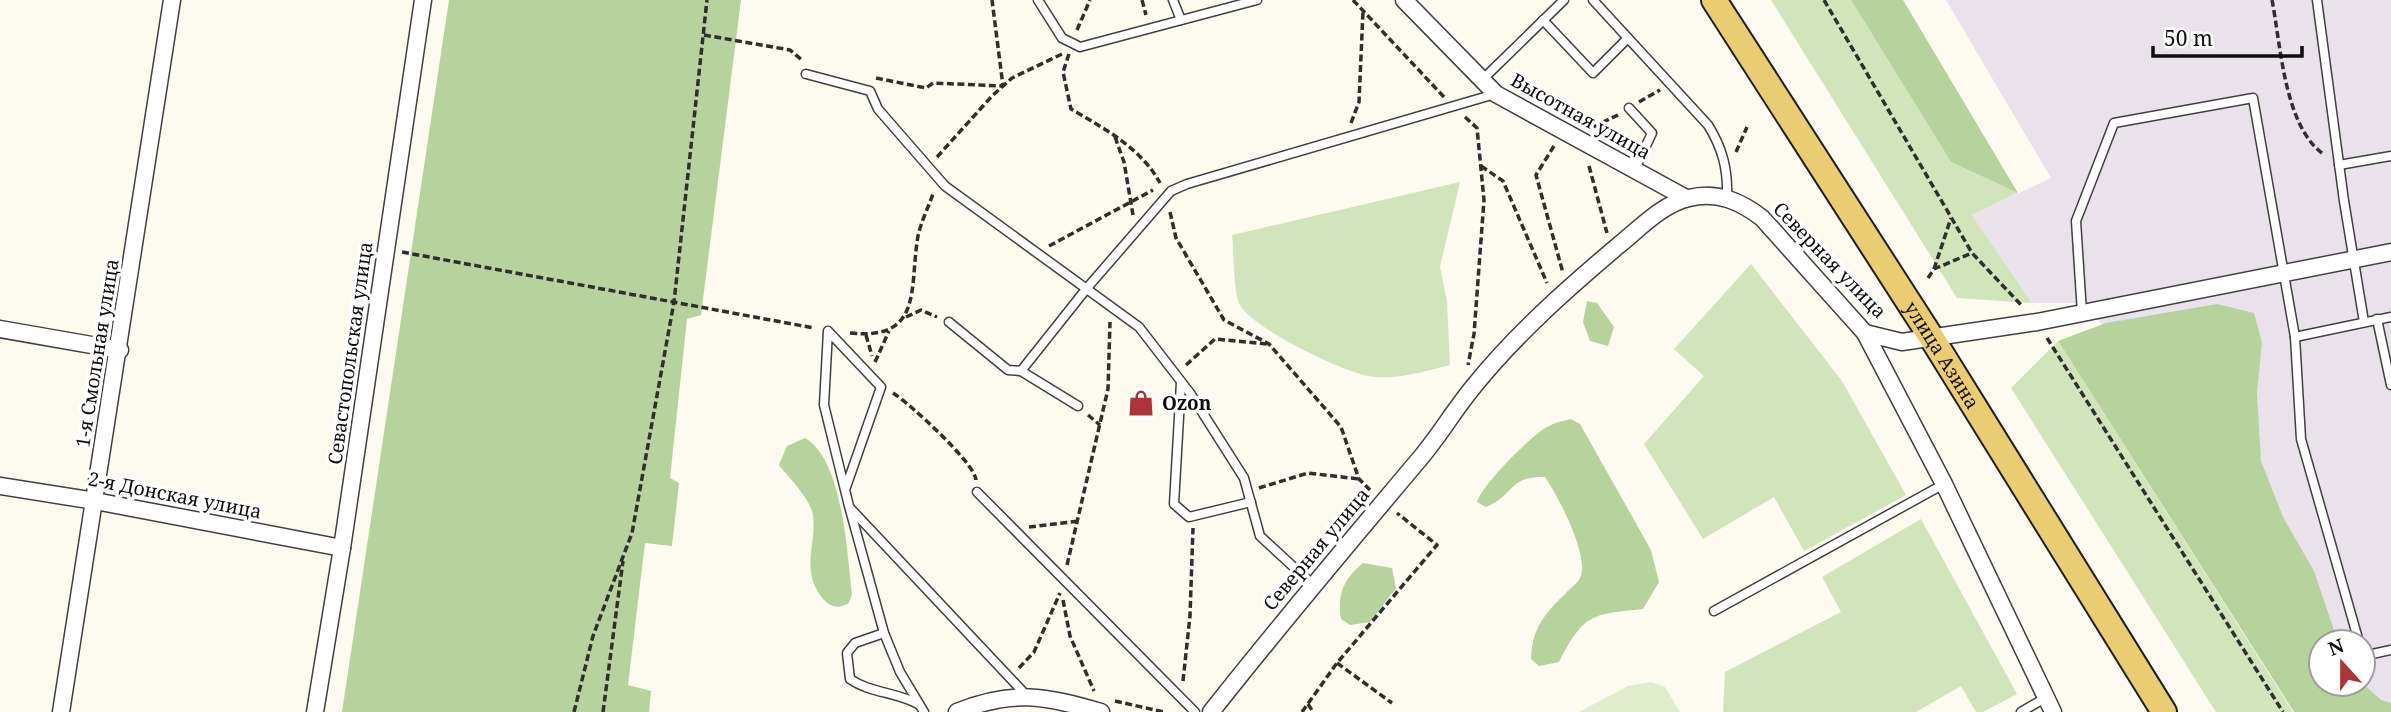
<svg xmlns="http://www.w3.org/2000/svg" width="2391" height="712" font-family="'Noto Serif',serif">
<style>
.industrial{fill:#eae2eb}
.green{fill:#d1e4bc}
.forest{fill:#b6d39d}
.pitch{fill:#e1eccc}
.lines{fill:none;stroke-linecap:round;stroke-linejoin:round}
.service-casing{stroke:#404040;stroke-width:11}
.minor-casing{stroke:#404040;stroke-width:19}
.primary-casing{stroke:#1e1e1e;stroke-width:28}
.path{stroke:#2f2f2f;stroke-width:3.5;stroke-dasharray:7 3.5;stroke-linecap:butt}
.service{stroke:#fff;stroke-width:8}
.minor{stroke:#fff;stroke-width:16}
.primary{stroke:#eacc72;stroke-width:24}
.labels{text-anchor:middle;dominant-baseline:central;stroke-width:7;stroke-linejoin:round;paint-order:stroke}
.street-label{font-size:19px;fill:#0d0d0d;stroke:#fff}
.poi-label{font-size:19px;font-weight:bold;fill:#0d0d0d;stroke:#fff;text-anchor:start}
</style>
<rect width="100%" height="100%" fill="#fdfaef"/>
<polygon class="industrial" points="1946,0 2391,0 2391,712 2343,684 2363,684 2363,642 2321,642 2321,651 2087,303 2032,303 1972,215 2051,178"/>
<g class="green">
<polygon points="1771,0 1851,0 1951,162 2018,193 1972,215 2032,303 1957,298"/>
<path d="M1460 182 1440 267 1447 301 1450 365C1426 371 1400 379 1375 377 1348 375 1253 329 1240 305 1233 291 1234 252 1232 235Z"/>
<polygon points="1751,264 1842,381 1906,495 1804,551 1774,497 1703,539 1644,444 1704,376 1674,349"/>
<polygon points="2058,341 2293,712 2294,712 2216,712 2011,388"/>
<polygon points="1921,519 2017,694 1983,712 1976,712 1961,686 1916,712 1723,712 1725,672 1841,612 1822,577"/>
</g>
<g class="forest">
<polygon points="449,0 741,0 701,315 687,319 670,478 679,483 672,546 645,543 628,685 651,691 649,712 342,712"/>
<polygon points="1851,0 1903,0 2018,193 1951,162"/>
<polygon points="1587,301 1597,303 1614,327 1608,346 1590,341 1583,322"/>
<polygon points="2217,304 2254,313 2262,342 2257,393 2261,461 2283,517 2314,571 2338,642 2321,642 2321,684 2363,684 2381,700 2391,703 2391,712 2294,712 2058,341 2106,323"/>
<path d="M1571 419 1580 424 1651 550 1659 582 1643 609C1591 614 1584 614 1559 662L1539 666 1531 659C1532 629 1544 614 1565 594 1569 589 1577 584 1580 578 1591 558 1557 494 1545 477 1508 476 1516 494 1486 507L1477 502C1482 485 1532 434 1549 426 1556 422 1564 421 1571 419Z"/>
<path d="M805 438C843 460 847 553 852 594L848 604C838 608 832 608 824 600 799 571 817 546 813 515 810 498 789 478 779 465L787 446Z"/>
<path d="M1363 563 1392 568 1396 588 1370 622 1350 625 1341 619C1337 594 1343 580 1363 563Z"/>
</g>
<polygon class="pitch" points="1651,682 1665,687 1680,712 1579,712 1628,686"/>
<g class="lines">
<g class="service-casing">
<g id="service">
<polyline points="1038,0 1062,38 1080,47 1257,0"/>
<polyline points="1173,0 1181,20"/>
<path d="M1593 0 1708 125C1723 149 1728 170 1727 198"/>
<polyline points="2317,0 2344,201 2364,322"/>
<polyline points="1543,20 1593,73 1628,38"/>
<polyline points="806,74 870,91 878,109 945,186 1139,327 1190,393 1244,478 1260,536 1312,584"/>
<polyline points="1482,80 1564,0"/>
<polyline points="1629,108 1652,133 1635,169"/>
<polyline points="2339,165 2391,156"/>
<polyline points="2082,313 2076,221 2114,123 2253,98 2295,337 2301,439 2359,642"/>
<polyline points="2377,319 2391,385"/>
<polyline points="949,322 1008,370 1021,371 1087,288 1171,191 1187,184 1495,94"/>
<polyline points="2295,337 2391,317"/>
<polyline points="1021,371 1078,406"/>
<polyline points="1181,382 1174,504 1189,517 1251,502"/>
<polyline points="845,490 881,387 828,331 824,405 849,506 884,633 900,672 924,712"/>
<polyline points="977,492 1195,712"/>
<polyline points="851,509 1026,695"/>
<polyline points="1714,611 1944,484"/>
<path d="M884 633 855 643 847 653 850 679C870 693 896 692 918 704"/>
<polyline points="2363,656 2391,650"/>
<polyline points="2021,712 2045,698"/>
</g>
</g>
<g class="minor-casing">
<g id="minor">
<polyline points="1404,0 1496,94 1686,198"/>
<polyline points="0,329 120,350"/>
<polyline points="1865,333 1944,484 2053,712"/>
<polyline points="0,486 95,501 342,548"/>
<polyline points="61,712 172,0"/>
<polyline points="315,712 342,548 423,0"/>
<path d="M957 712C1012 689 1046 696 1101 712"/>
<path d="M1211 712C1278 627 1347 545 1417 462 1438 438 1454 410 1474 386 1516 334 1568 288 1619 245 1639 229 1662 204 1689 198 1717 191 1740 201 1762 218L1865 333 1902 342 2037 322 2391 252"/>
</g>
</g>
<g class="primary-casing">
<g id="primary">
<path id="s1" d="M1714 0 1933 340 2164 712"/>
</g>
</g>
<g class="path">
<polyline points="1142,0 1146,15"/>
<polyline points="1353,0 1444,97"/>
<polyline points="1824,0 1972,253 2023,307"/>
<path d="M2272 0C2281 46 2284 125 2323 154"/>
<polyline points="1077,30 1090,0"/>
<polyline points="704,35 790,50 803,61"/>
<path d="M1069 54 1063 72 1071 109C1105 129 1141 148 1160 183"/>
<polyline points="876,78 926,88 933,83 1003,86 992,0"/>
<polyline points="1639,102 1660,90"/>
<polyline points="1465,117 1477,128 1484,200 1474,334 1468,365"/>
<polyline points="1351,123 1359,102 1363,11"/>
<polyline points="1593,127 1618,115"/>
<polyline points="1115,137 1124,162 1133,215"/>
<polyline points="1554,146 1536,175 1563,273"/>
<polyline points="1736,152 1747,127"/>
<polyline points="937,157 992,96 1012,78 1064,53"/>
<polyline points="1481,166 1503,181 1547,283"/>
<polyline points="1589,166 1607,233"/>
<polyline points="1170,212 1176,238 1224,320 1269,344 1341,427 1359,479 1370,490"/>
<polyline points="1049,246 1153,190"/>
<polyline points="402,252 814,328"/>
<polyline points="1934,269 1951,218"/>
<polyline points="1928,278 1934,269 1972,253"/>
<polyline points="906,317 921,310 937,317"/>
<path d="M850 333C924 341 909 287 918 236 921 222 928 208 933 194"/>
<polyline points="866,335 872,356"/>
<polyline points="2047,338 2283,712"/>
<polyline points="875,362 889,331"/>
<polyline points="1186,365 1215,339 1267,344"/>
<path d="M893 393C909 403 975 463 976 480"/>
<polyline points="1088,415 1100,425"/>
<polyline points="1259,488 1308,473 1359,479"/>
<polyline points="1029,527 1079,521"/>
<polyline points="1067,565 1108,389 1110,322"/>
<polyline points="1063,600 1070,636 1094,691"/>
<polyline points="1337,663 1392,703"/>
<polyline points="1019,668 1034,652 1060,593"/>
<polyline points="1183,681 1190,616 1193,528"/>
<polyline points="1115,701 1164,712"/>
<polyline points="1308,704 1313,712"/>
<polyline points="574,712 593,636 632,533 674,302 707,0"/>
<polyline points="603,712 623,561"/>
<polyline points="1302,712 1337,663 1437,545 1397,513"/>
</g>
<use href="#service" class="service"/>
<use href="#minor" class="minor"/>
<use href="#primary" class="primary"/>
</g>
<defs>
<g id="shop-bare" transform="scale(2.1)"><path d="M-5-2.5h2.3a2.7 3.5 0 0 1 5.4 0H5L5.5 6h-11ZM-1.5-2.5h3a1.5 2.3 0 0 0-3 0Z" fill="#ae343b" stroke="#fff" stroke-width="2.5" paint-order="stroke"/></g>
</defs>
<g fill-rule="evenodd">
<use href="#shop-bare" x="1141" y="403"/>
</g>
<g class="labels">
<g class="street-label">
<text transform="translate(1581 116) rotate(29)">Высотная улица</text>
<text transform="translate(1830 260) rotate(46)">Северная улица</text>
<text transform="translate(97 353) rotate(-81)">1-я Смольная улица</text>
<text transform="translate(350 353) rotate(-82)">Севастопольская улица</text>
<text stroke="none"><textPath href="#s1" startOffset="422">улица Азина</textPath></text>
<text transform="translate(175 495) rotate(11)">2-я Донская улица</text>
<text transform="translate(1316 549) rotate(-50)">Северная улица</text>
</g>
<g class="poi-label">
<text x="1162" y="403">Ozon</text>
</g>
</g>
<g transform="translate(2342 663) rotate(339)"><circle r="33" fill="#ffffff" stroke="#9e9e9e" stroke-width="2"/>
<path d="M0-5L12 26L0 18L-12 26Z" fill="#ae343b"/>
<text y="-10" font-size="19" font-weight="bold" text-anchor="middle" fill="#0d0d0d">N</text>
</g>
<path d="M2153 46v10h149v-10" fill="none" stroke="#0d0d0d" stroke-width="3.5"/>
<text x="2164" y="46" font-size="21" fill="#0d0d0d" stroke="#ffffff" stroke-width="5" paint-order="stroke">50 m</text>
</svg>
